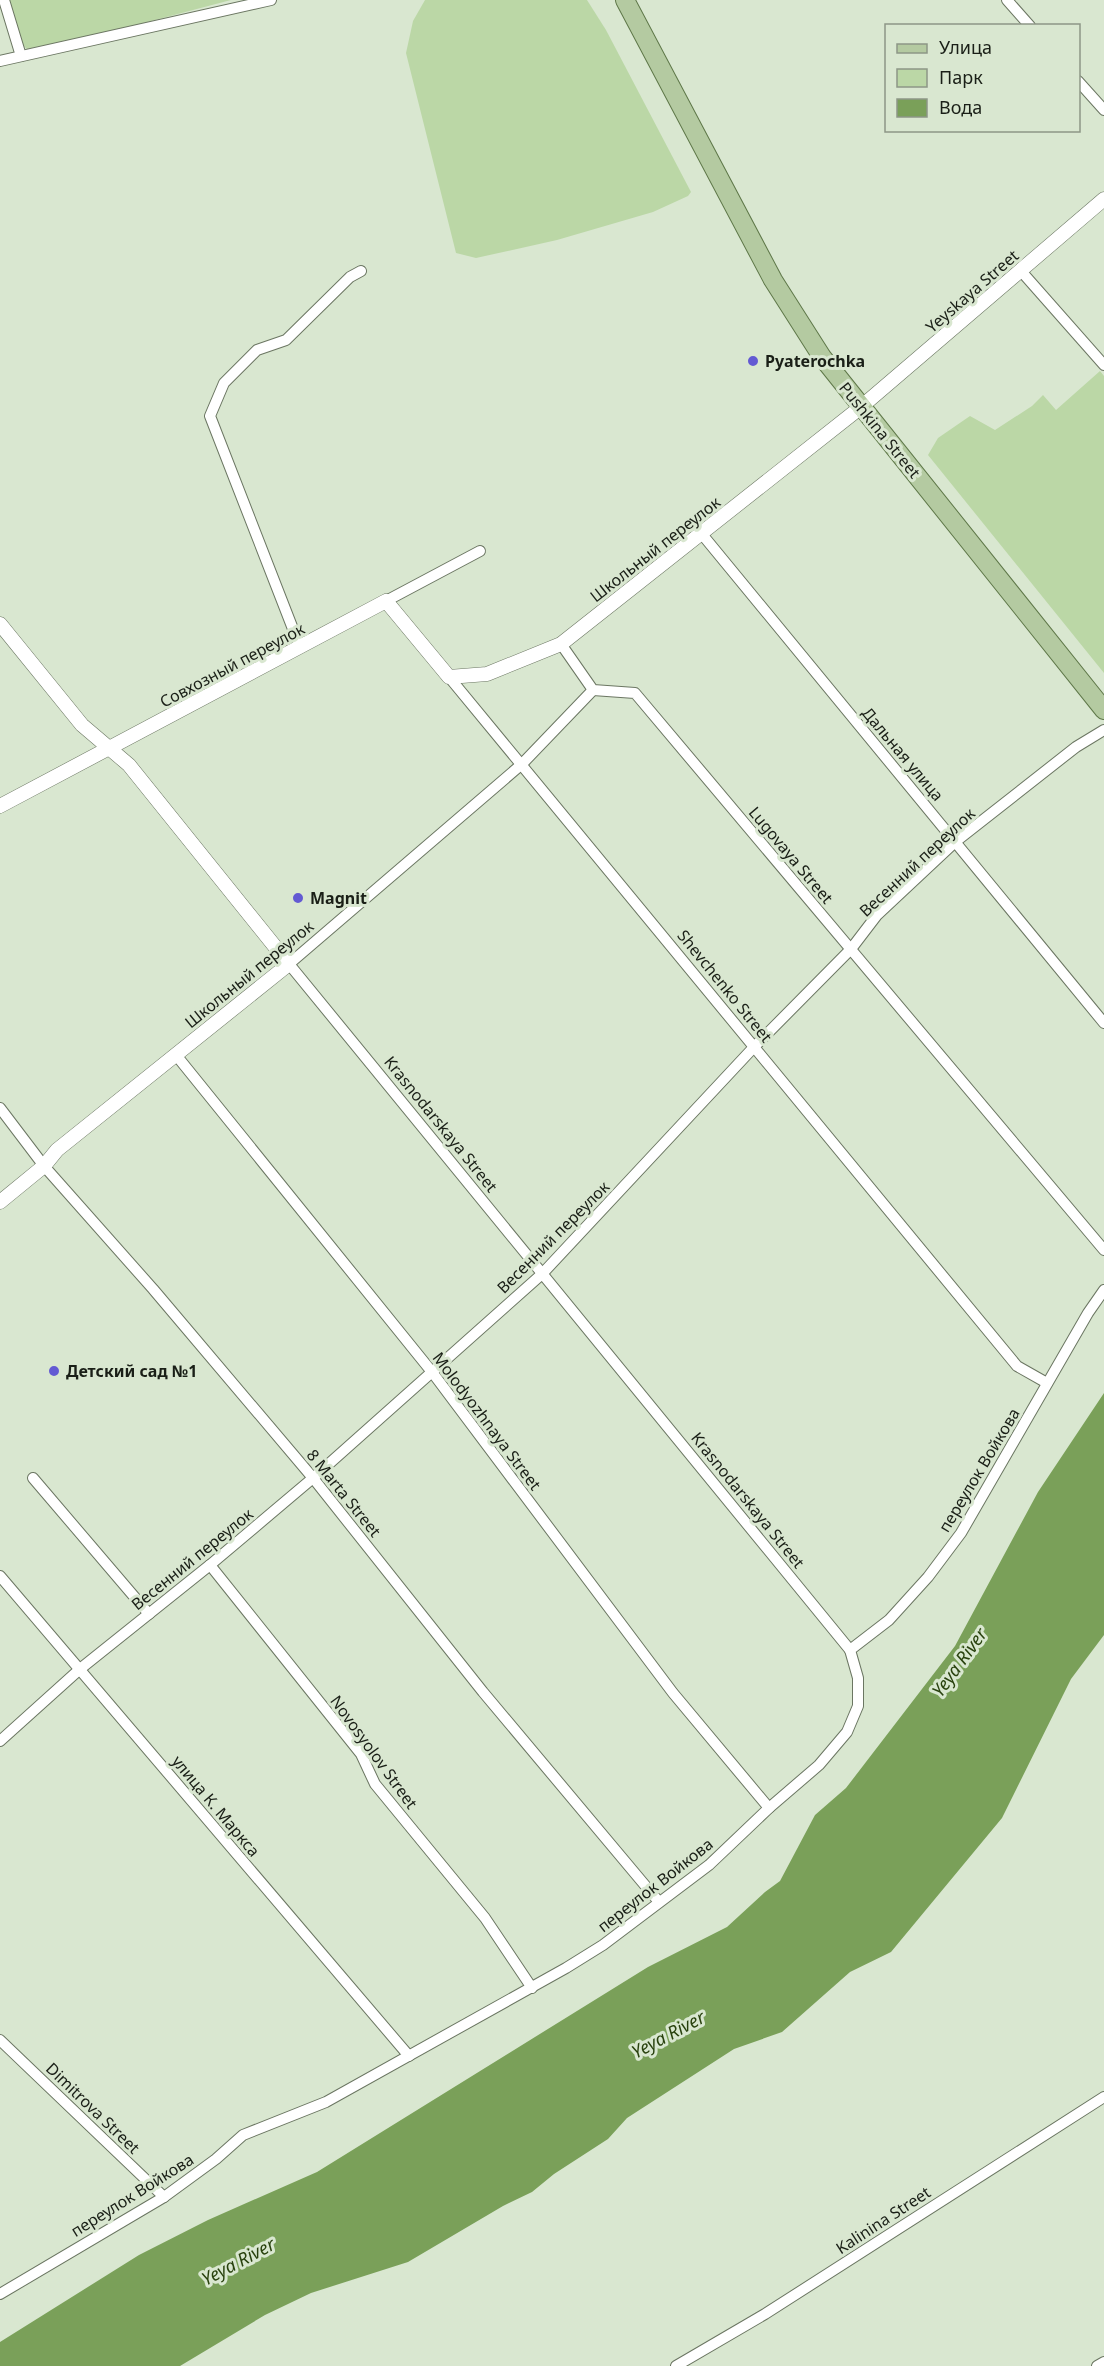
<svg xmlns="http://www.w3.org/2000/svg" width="1104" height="2366" font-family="'Noto Sans',sans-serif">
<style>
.green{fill:#bbd7a6}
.water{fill:#7aa059}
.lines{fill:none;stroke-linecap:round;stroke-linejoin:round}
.minor-casing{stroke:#6b7662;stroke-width:12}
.tertiary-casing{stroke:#6b7662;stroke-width:15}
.primary-casing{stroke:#5e7748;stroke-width:20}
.minor{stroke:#fff;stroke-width:10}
.tertiary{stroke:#fff;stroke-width:14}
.primary{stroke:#b4caa1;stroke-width:18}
.poi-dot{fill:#635ad3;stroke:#d9e7d0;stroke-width:2}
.labels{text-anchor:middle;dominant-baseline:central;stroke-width:6;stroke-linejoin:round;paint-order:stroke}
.street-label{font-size:16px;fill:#1a1f17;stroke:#d9e7d0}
.poi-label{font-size:16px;font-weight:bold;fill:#1a1f17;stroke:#d9e7d0;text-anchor:start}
.water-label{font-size:18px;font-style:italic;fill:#29420e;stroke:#d9e7d0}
</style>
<rect width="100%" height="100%" fill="#d9e7d0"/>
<g class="green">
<polygon points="8,0 231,0 136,25 27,49 21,44"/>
<polygon points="425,0 587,0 606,30 691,192 688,196 653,212 557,240 476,258 456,253 406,53 413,21"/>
<polygon points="1100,371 1104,376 1104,673 928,455 938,438 970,416 995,430 1032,406 1043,395 1056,410"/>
</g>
<polygon class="water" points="1104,1393 1104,1635 1071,1679 1002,1818 891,1952 850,1972 782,2032 734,2049 627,2118 608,2139 554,2174 532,2192 503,2206 408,2262 311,2293 265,2315 180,2366 0,2366 0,2342 139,2255 208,2220 317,2172 648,1967 727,1927 765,1892 780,1881 815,1815 846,1788 955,1646 1038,1492"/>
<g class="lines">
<g class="minor-casing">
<g id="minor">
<polyline points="4,0 21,56"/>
<polyline points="1007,0 1030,26"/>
<polyline points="0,61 271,0"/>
<polyline points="1078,81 1104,110"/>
<polyline points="1021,271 1104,365"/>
<polyline points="701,533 1104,1023"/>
<polyline points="386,601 480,551"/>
<polyline points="561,644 593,690 635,693 1104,1250"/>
<polyline points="300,647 210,416 224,383 257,350 286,340 350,277 361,271"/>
<polyline points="449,677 1017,1366 1047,1383"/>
<polyline points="593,690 522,764 289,964 850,1650"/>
<polyline points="176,1055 432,1372 673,1693 769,1808"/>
<polyline points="0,1108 44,1166 153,1289 313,1478 483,1692 659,1902"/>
<polyline points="33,1478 149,1614"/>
<polyline points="210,1565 361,1754 375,1784 485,1918 532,1988"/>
<polyline points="0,1576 409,2056"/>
<polyline points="0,1741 80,1669 210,1565 313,1478 542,1274 754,1047 851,949 877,915 955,842 1076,747 1104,730"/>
<polyline points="0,2040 164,2197"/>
<polyline points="0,2294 164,2197 216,2159 243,2135 326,2102 566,1968 603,1945 709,1865 769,1808 819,1765 847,1732 858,1706 858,1678 850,1650 889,1620 928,1577 961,1533 1088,1313 1104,1290"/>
<polyline points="676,2366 765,2314 1104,2097"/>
<polyline points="1097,2366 1104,2362"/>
</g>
</g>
<g class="tertiary-casing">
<g id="tertiary">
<polyline points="0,624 82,725 129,765 289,964 57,1150 44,1166 0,1202"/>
<polyline points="0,806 386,601 449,677 487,674 561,644 861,407 1104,199"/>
</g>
</g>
<g class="primary-casing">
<polyline id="primary" points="625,0 773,280 822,357 1104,710"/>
</g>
<use href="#minor" class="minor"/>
<use href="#tertiary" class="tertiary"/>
<use href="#primary" class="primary"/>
</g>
<g class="poi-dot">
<circle cx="753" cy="361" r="6"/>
<circle cx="298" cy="898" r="6"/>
<circle cx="54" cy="1371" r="6"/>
</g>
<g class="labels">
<g class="street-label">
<text transform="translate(972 291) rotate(-41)">Yeyskaya Street</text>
<text transform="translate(880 430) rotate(51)">Pushkina Street</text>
<text transform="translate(655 549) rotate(-38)">Школьный переулок</text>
<text transform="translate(232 665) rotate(-28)">Совхозный переулок</text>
<text transform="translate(903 754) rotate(50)">Дальная улица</text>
<text transform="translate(791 855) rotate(50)">Lugovaya Street</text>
<text transform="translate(917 862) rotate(-43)">Весенний переулок</text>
<text transform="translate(249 974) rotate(-39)">Школьный переулок</text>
<text transform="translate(725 986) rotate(51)">Shevchenko Street</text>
<text transform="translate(441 1124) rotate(51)">Krasnodarskaya Street</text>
<text transform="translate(553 1237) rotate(-45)">Весенний переулок</text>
<text transform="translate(487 1421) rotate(53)">Molodyozhnaya Street</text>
<text transform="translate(979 1470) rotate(-59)">переулок Войкова</text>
<text transform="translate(344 1493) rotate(51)">8 Marta Street</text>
<text transform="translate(748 1500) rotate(51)">Krasnodarskaya Street</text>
<text transform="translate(192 1559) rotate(-39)">Весенний переулок</text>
<text transform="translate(374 1752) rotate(54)">Novosyolov Street</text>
<text transform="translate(216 1806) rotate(50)">улица К. Маркса</text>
<text transform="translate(655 1885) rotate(-38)">переулок Войкова</text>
<text transform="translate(93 2108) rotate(44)">Dimitrova Street</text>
<text transform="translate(132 2195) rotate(-32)">переулок Войкова</text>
<text transform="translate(883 2220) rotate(-33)">Kalinina Street</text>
</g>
<g class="poi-label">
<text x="765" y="361">Pyaterochka</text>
<text x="310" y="898">Magnit</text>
<text x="66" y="1371">Детский сад №1</text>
</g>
<g class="water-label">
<text transform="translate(959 1662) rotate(-54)">Yeya River</text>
<text transform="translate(668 2034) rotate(-28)">Yeya River</text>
<text transform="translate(238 2261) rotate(-28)">Yeya River</text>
</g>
</g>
<rect x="885" y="24" width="195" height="108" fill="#d9e7d0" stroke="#8d9786" stroke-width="1.5"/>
<rect x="897" y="44" width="30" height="9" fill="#b4caa1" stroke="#8d9786" stroke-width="1.5"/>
<text x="939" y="54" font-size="18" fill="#1a1f17">Улица</text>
<rect x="897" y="69" width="30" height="18" fill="#bbd7a6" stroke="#8d9786" stroke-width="1.5"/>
<text x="939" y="84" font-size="18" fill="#1a1f17">Парк</text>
<rect x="897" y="99" width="30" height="18" fill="#7aa059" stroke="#8d9786" stroke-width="1.5"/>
<text x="939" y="114" font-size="18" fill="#1a1f17">Вода</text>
</svg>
